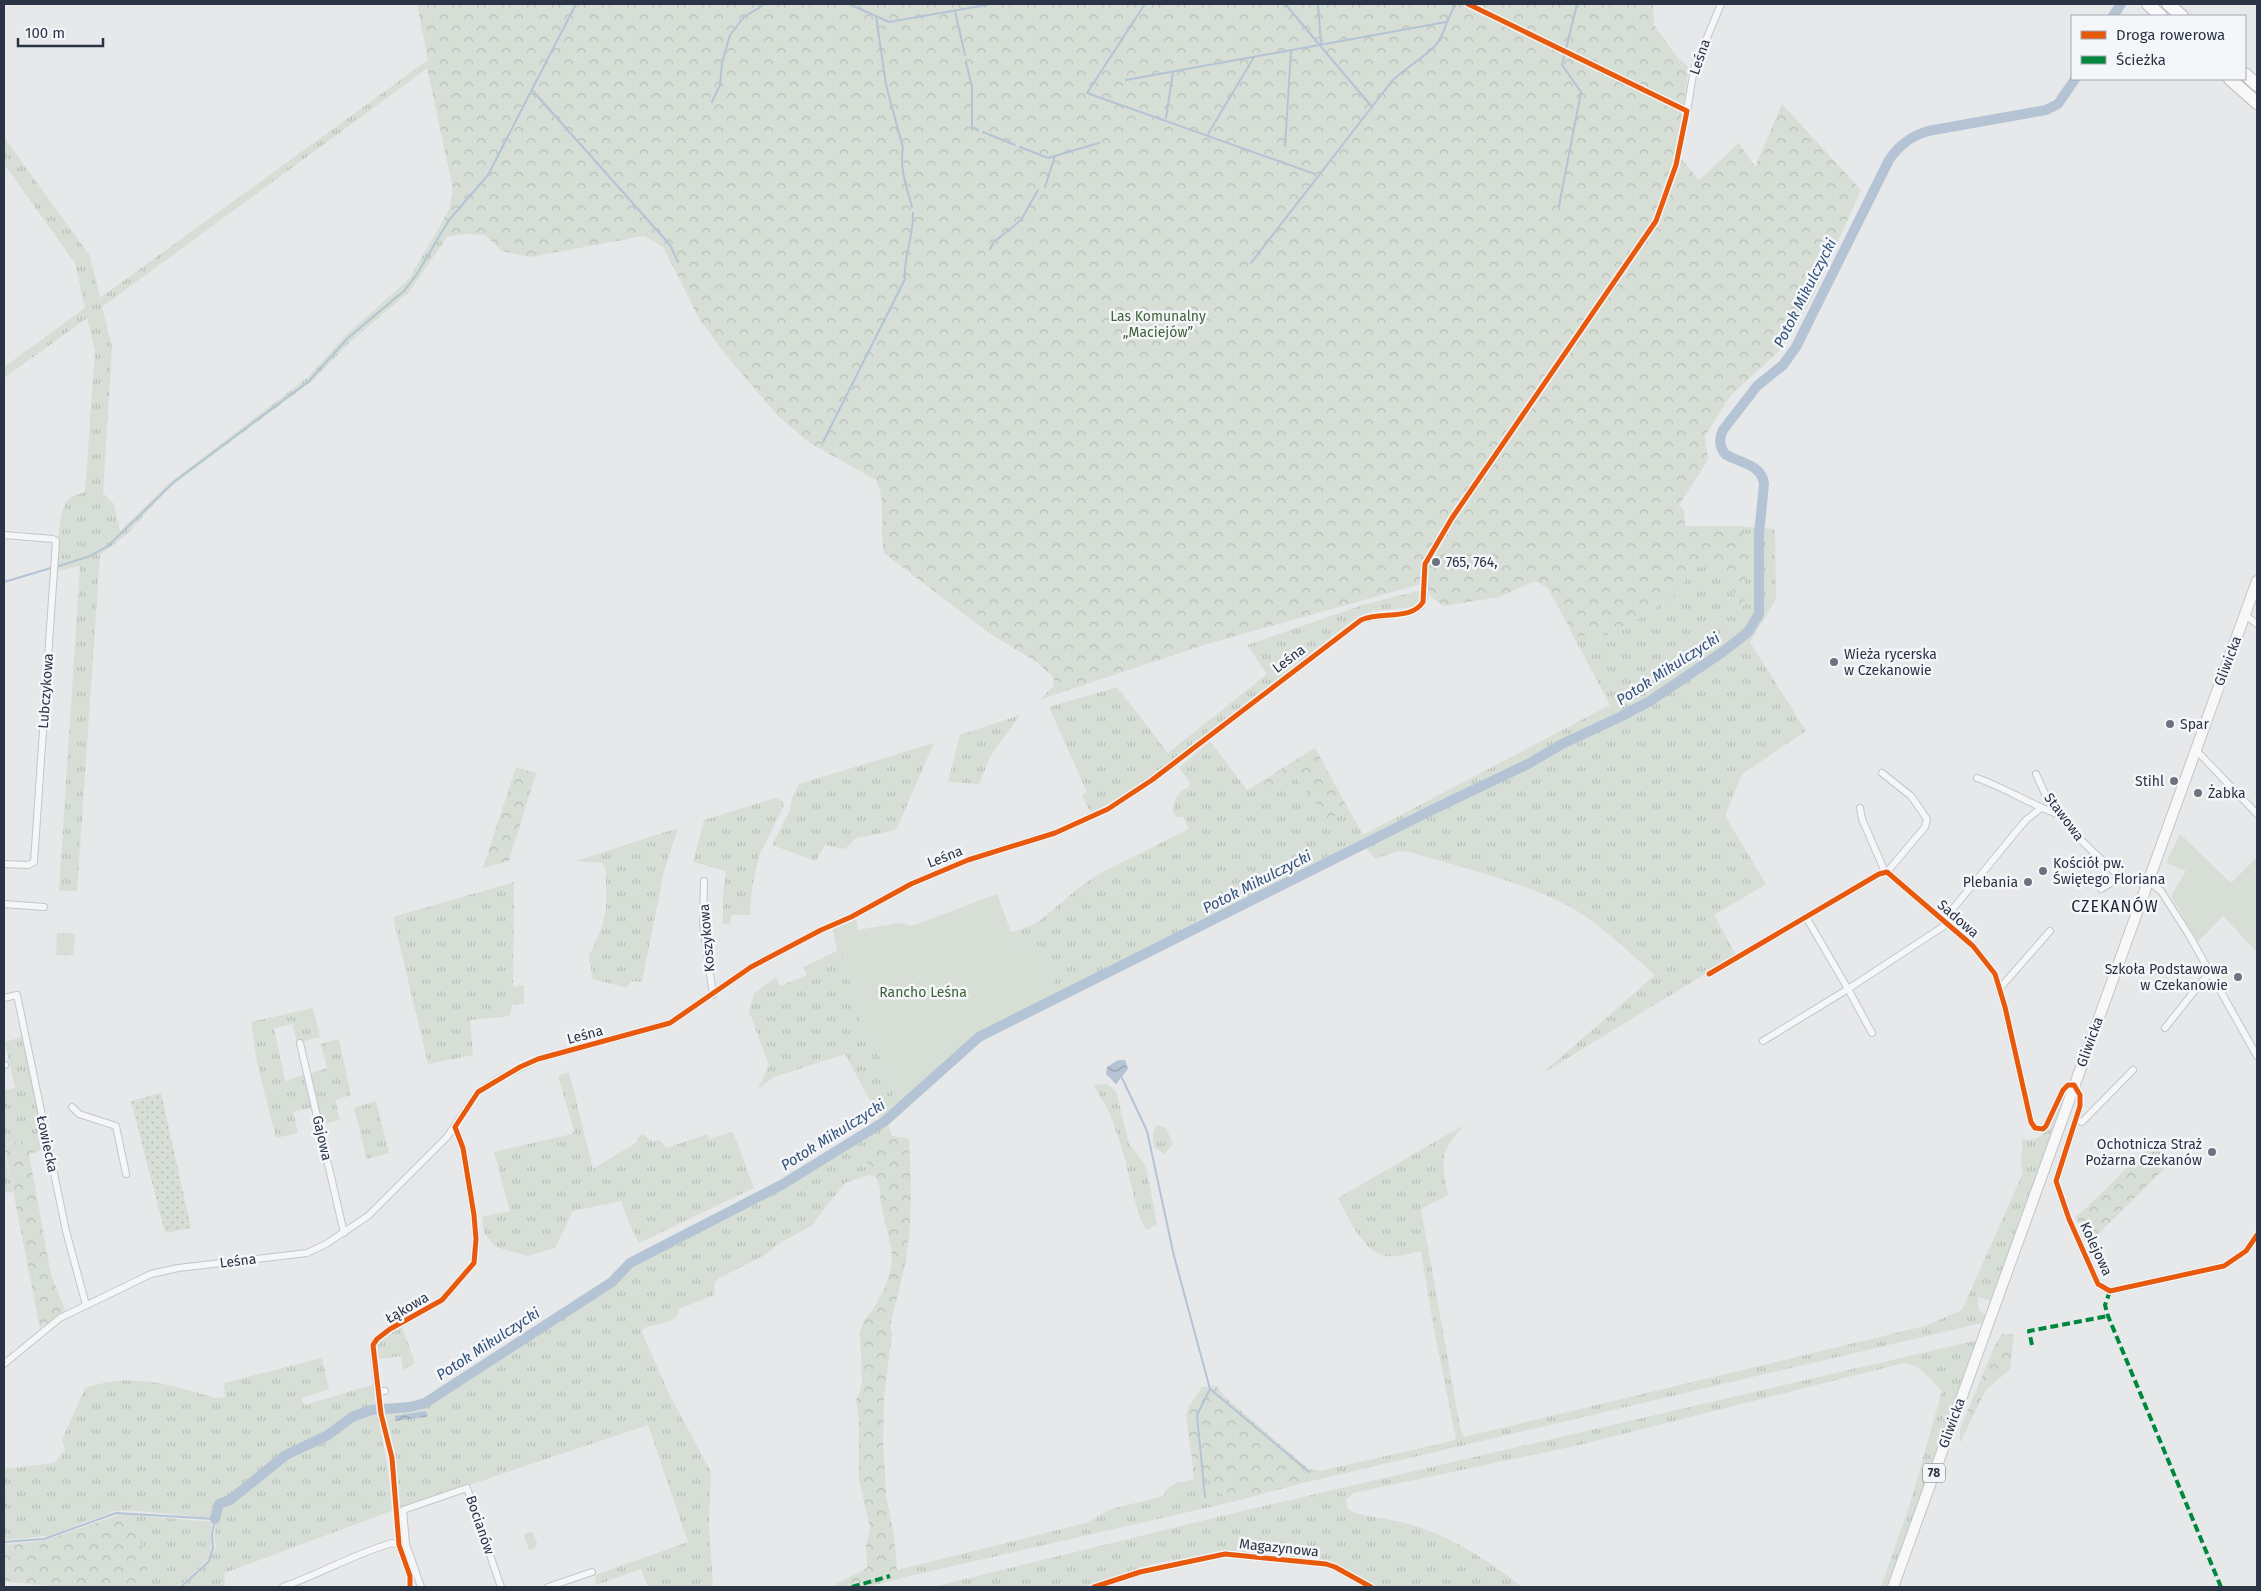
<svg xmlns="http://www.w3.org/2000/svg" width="2261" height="1591" font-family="'Fira Sans',sans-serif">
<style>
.grass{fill:url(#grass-tufts)}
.forest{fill:url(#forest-crowns)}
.park{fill:#d6ded6}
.garden{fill:url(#garden-dots)}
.water{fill:url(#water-waves)}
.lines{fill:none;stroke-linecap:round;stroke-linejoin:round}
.stream{stroke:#b4c4d5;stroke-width:2}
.river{stroke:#b4c4d5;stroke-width:10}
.minor-casing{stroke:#c4c6c8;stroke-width:8}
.primary-casing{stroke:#c2c5c8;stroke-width:12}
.motorway-casing{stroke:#b8bbbf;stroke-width:14}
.minor{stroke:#f5f6f7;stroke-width:6}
.primary{stroke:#f8f8f8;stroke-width:10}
.motorway{stroke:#f8f8f8;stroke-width:12}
.quiet{stroke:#00873e;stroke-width:4;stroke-dasharray:8 4;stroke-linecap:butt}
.cycleway-casing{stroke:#f4f6f9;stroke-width:8}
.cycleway{stroke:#e8590c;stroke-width:5}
.poi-dot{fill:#6c737f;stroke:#f4f6f9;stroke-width:2}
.labels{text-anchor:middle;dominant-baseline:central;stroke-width:5;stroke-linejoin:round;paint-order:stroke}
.shield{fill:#f4f6f9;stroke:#676e7b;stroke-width:1}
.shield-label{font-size:12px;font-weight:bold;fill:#2b3445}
.street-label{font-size:14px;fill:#2b3445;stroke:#f4f6f9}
.park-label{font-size:14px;fill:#3f6138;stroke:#f4f6f9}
.poi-label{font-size:14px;fill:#2b3445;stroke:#f4f6f9;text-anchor:start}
.water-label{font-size:15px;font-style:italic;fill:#34527a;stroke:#f4f6f9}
.quarter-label{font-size:16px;letter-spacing:1px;fill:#1d2536;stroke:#f4f6f9}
</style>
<defs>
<pattern id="grass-tufts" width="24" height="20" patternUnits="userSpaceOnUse" patternTransform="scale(1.25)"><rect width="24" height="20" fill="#d6ded6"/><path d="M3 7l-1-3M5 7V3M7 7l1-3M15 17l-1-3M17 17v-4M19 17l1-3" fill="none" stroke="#b8bfb9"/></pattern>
<pattern id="forest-crowns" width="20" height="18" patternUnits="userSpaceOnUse" patternTransform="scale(1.25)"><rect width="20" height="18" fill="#d6ded6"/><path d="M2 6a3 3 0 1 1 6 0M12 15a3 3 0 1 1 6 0" fill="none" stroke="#b8bfb9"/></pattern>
<pattern id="garden-dots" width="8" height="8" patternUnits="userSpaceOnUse" patternTransform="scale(1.25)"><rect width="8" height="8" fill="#d6ded6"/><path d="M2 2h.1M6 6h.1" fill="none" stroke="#b8bfb9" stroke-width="1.8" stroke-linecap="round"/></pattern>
<pattern id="water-waves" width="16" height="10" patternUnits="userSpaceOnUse" patternTransform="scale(1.25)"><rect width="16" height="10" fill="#b4c4d5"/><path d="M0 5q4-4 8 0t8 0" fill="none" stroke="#93a0af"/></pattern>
</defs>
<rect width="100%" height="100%" fill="#e6e8ea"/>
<g class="grass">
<path d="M428 60 427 68 406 84 102 307 112 347 103 493 114 504 120 531 167 485 308 377 346 335 409 279 440 226 442 233 447 237 409 292 351 341 311 382 169 488 126 535 100 555 77 891H59L80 566 57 571 56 563C58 549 58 506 70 498 74 495 81 494 85 492L95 350 87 318 4 378V367L85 308 75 263 4 164V137L90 256 100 298Z"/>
<path d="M1736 526 1775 529 1776 599 1750 642 1806 731 1742 774 1725 816 1766 884 1714 915 1736 955 1543 1073 1655 975C1628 952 1601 924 1569 906 1522 881 1462 868 1410 852L1398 851 1375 859 1365 847 1364 842 1060 995 1036 947 1023 951 1016 931 1037 923 1081 886 1099 874 1189 829 1183 817H1177L1173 812C1174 800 1176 792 1188 788L1190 782 1179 768 1210 741 1247 790 1257 784 1261 788 1279 787 1282 780 1288 775 1294 776 1328 820 1349 810 1363 835 1610 705 1548 588 1581 635H1607L1642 617 1673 596 1696 567 1725 565 1740 611 1745 603V576L1751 553 1742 530Z"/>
<polygon points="1421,590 1420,600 1413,607 1374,611 1357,617 1147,780 1091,814 1082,795 1087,792 1049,707 1117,687 1168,753 1267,674 1247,645 1363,605"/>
<polygon points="1020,715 990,757 979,784 948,782 960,735"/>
<polygon points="934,743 896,830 856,838 845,849 825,845 816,861 772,845 790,810 792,798 799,784"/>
<polygon points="775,798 783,801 784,805 759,856 752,888 750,915 731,915 730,925 723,923 723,895 726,871 693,862 704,820"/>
<polygon points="678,828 664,871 642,982 631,981 627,988 593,979 589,956 601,930 606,910 606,872 603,863 576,861"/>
<polygon points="514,882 513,987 524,985 524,1004 512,1005 510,1016 470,1020 473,1055 428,1064 393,917"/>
<polygon points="57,933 75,934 73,955 56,955"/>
<polygon points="841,949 867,1043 875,1043 898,1109 881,1121 845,1054 774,1077 758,1089 769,1065 749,1011 754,993 776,977 780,986 807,975 804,967"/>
<polygon points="313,1008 320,1037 297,1043 293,1024 274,1028 285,1081 306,1074 314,1107 293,1112 298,1133 276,1138 257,1062 251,1022"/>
<polygon points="22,1037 44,1136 4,1145 4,1090 15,1088 5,1042"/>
<polygon points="339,1039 351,1095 335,1100 340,1120 320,1125 309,1074 327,1068 321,1044"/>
<polygon points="569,1072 593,1169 637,1142 637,1138 643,1134 651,1141 660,1140 666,1148 708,1134 709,1139 733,1132 754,1188 639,1243 629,1223 621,1201 573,1211 555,1248 528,1256 496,1247 484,1233 482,1217 510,1211 494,1152 572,1134 574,1131 558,1076"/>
<path d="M1107 1084 1116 1091 1129 1144 1146 1166 1157 1224 1148 1230C1139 1224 1133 1191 1130 1180 1125 1157 1118 1134 1109 1112 1105 1103 1098 1095 1094 1085Z"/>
<path d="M2066 1090 2068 1091 1991 1301 1978 1297V1310L1986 1315 1982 1323 1303 1483 1309 1469 1320 1471 1452 1441 1456 1439 1433 1324 1421 1251C1410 1253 1398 1258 1386 1256 1361 1251 1349 1217 1338 1198L1464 1125C1439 1155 1441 1157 1448 1195L1421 1209 1460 1427 1464 1437 1925 1326 1962 1310 2023 1173C2019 1166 2023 1150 2022 1139 2048 1146 2054 1112 2063 1092Z"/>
<polygon points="376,1101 389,1153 367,1159 354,1108"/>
<path d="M887 1122 892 1136 866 1155 869 1175 845 1183 811 1226 780 1243 763 1256 719 1278 715 1282 714 1295 679 1309C678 1326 653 1322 641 1330L669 1394 711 1472 709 1524 713 1587H648L641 1569 596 1585 595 1575 688 1542 648 1425 394 1510 224 1573 225 1587H183L209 1562 216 1546 214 1536 217 1519 221 1511 227 1505 288 1455 328 1438 353 1419 372 1413H378L393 1498 383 1412 416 1408 432 1402 608 1287 633 1263 783 1185Z"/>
<polygon points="1157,1125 1166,1128 1173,1144 1164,1154 1154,1147 1153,1133"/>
<polygon points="4,1151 13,1192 4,1193"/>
<polygon points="401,1324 415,1363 403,1371 401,1356 379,1359 376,1357 375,1343"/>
<path d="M1978 1340 1887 1587H1881L1909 1507 1942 1391C1931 1380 1920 1364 1904 1363L1575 1446 1353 1493 1346 1500 1348 1509 1352 1512C1369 1517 1387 1519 1405 1523 1450 1535 1486 1559 1522 1587H1376L1347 1570 1319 1559 1229 1551 1156 1563 1082 1587H933L1234 1513Z"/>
<path d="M322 1358 329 1389 301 1398 305 1405 375 1384 378 1406 357 1411 346 1417 325 1434 305 1445 286 1450 244 1486 222 1501 215 1509 211 1518 137 1511H115L48 1536 4 1540V1469L54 1463 65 1450 62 1440 85 1388C134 1372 169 1385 216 1398L225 1397 224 1383Z"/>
<path d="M1192 1460 1196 1461 1214 1488 1232 1502 905 1577 869 1587H846L897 1570 1086 1523 1111 1509 1164 1496C1166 1483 1184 1482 1194 1479Z"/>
<polygon points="121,1514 212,1522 211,1551 209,1558 179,1587 149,1587 145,1549"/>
</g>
<g class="forest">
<path d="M417 4H1653L1654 25 1677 57 1689 68 1676 153 1699 180 1739 143 1755 167 1782 104 1861 190 1811 301 1779 351 1731 395 1705 436 1708 460 1679 505 1684 510 1685 526H1736L1742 530 1751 553 1745 576V603L1740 612 1725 565 1696 567 1673 596 1642 617 1607 635 1575 636 1548 588 1535 581 1499 597 1444 606 1431 597 1425 577 1421 584 1207 644 1041 699 1053 686 1054 678 1038 663 989 633 884 553C879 529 887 502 876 480L810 443 779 417 726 355 700 320 663 247 644 236 530 257 502 251 485 235 465 234 447 237 442 233 440 226 449 209 453 189 427 68 428 60Z"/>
<polygon points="1315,748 1349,810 1328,820 1294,776 1288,775 1275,791 1261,788 1257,784"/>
<polygon points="516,767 536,773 509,861 483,868"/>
<polygon points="44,1136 46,1149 29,1154 51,1275 65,1310 40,1328 4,1145"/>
<path d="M892 1136 909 1139 911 1195 910 1226 906 1261 890 1326 892 1334 884 1396 883 1441 886 1495 894 1535 897 1570 846 1587H835L836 1584 867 1568 866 1547 870 1528 859 1479V1420L856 1400 860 1392 862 1381 860 1333 864 1320 874 1308 885 1287 891 1268 892 1252 880 1199C881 1190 880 1184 875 1176L869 1175 866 1155Z"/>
<polygon points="2154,1141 2171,1162 2091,1241 2075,1217 2081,1213"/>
<polygon points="2002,1334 2014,1334 2010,1369 1985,1391 1960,1443 1960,1429 1995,1345"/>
<polygon points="1216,1386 1225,1397 1309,1469 1303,1483 1232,1502 1214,1488 1196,1461 1192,1460 1186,1416 1188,1408 1202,1387"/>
<polygon points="121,1514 145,1549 149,1587 58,1587 4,1581 4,1545 43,1541"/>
</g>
<g class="park">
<polygon points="2180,834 2231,883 2257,857 2256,951 2223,916 2198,942 2171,896 2186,871 2166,863"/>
<polygon points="997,894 1011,932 1016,931 1024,951 1036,946 1060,995 979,1035 898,1109 875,1044 867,1043 841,950 837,950 833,929 856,919 858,930 900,923 912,926"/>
<polygon points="529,1532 533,1533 537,1543 535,1548 529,1550 524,1535"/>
</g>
<polygon class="garden" points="161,1093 191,1228 165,1233 131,1101"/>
<g class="water">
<polygon points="1118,1060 1125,1060 1128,1069 1116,1084 1106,1074 1107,1067"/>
<polygon points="425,1411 428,1415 426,1417 395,1421 395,1416"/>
</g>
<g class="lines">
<g class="stream">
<polyline points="849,4 889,22 992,4"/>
<polyline points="1145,4 1087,93 1315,174"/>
<polyline points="1285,4 1372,107"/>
<polyline points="1318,4 1321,44"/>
<polyline points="955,11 965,55"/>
<path d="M876 16 886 85 903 148C899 168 907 188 912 207"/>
<polyline points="966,62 972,87 972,127 978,130"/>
<polyline points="1126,80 1446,22"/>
<polyline points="532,90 670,245 678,262"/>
<polyline points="712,102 720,85 722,63 730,35 744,17 765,4"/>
<polyline points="1166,118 1173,72"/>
<polyline points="983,132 1015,145"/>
<polyline points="1208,134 1254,57"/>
<polyline points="1285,146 1291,51"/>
<polyline points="1020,147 1048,158 1099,143"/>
<polyline points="1045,187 1055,156"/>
<polyline points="1559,206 1581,92 1562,65 1577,4"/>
<polyline points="990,249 994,242 1021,220 1038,190"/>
<path d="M1251 263 1392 81C1405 68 1422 59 1435 46 1445 35 1447 17 1456 4"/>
<path d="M823 442 905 279C903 257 914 236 913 213"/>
<polyline points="56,567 90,556 108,546 175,481 309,381 348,338 405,290 417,274 449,220 488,175 576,4"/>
<polyline points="4,582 51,568"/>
<polyline points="1122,1078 1147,1131 1174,1256 1210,1389 1309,1472"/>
<polyline points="1205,1497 1197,1415 1210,1389"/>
<polyline points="4,1542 44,1539 116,1513 215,1519 212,1535 213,1548 209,1561 181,1587"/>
</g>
<g class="river">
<polyline points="2113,16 2121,4"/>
<path d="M215 1519 219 1504 230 1500 286 1455 328 1435 352 1417 371 1410 410 1407 425 1403 612 1282 630 1263 783 1184 885 1121 979 1037 1438 807 1528 764 1562 744 1620 717 1650 701 1724 651 1748 632 1759 614V534L1764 484C1762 464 1739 463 1725 454 1719 446 1719 438 1723 430L1757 386 1783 365 1796 347 1889 160C1899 145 1911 136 1928 131L2046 110 2058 104 2075 79"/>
</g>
<g class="minor-casing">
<g id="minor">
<polyline points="1687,111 1694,69 1721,4"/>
<polyline points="4,535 53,539 56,541 34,862 28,865 4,864"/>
<polyline points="2245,615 2257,624"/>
<polyline points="2195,749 2257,814"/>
<polyline points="1882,773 1911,796 1927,819 1925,827 1887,872"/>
<polyline points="2036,774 2047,798 2068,826 2086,845 2120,877 2143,884 2153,885 2161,891 2189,935 2257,1056"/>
<path d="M1977 778C2006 788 2031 805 2060 815"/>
<polyline points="1860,808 1862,819 1885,872"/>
<polyline points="704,881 703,925 713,995"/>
<polyline points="2101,889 2120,877"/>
<polyline points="4,904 44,907"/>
<polyline points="1806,917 1848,989 1947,924"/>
<polyline points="1943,921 2015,833 2026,820 2041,808"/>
<polyline points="1709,974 1879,874 1887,872 1973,946 1995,974 2005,1007 2031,1122 2035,1128 2043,1129 2046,1126 2063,1090 2068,1085 2074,1085 2080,1095 2080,1106 2056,1181 2069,1219 2098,1284 2110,1291 2224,1266 2246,1251 2257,1235"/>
<polyline points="2000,988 2050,931"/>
<polyline points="4,998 17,995 66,1231 86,1305"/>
<polyline points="2165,1028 2204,979 2210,974"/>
<polyline points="1763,1041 1848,989 1872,1033"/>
<polyline points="300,1043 344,1233"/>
<polyline points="4,1065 5,1065"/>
<polyline points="72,1107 79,1114 116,1126 126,1174"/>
<polyline points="2076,1120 2082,1122 2133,1070"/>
<path d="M4 1364 60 1318 151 1274 178 1268 307 1253 326 1244 368 1216 447 1137 478 1092 498 1079 538 1059 670 1023 751 967 821 930 851 917 911 884 968 860 1055 833 1108 809 1152 780 1361 620C1377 613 1415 618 1422 604 1424 599 1424 593 1425 588"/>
<polyline points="385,1391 378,1391 373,1348 375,1341 390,1329 442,1300 474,1263 476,1239 474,1215 463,1148 455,1127"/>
<path d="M283 1587C320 1574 354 1554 392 1543L399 1545 410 1576V1587"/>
<polyline points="421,1587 406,1544 403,1510 467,1488 501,1587"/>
<polyline points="548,1587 592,1572"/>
<polyline points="1094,1587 1140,1572 1225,1554 1326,1564 1335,1567 1371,1587"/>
</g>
</g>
<g class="primary-casing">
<polyline id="primary" points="1893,1587 2257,581"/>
</g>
<g class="motorway-casing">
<g id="motorway">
<polyline points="2148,4 2161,16"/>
<polyline points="2168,4 2182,16"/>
<polyline points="2245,74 2257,85"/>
<polyline points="2230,79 2257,103"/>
</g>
</g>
<use href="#minor" class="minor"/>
<use href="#primary" class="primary"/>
<use href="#motorway" class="motorway"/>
<g class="quiet">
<polyline points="2110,1291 2105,1305 2108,1316 2221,1587"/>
<polyline points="2032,1345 2029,1331 2108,1316"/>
<polyline points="852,1587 890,1576"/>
</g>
<g class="cycleway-casing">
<g id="cycleway">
<polyline points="1709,974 1879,874 1887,872 1973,946 1995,974 2005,1007 2031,1122 2035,1128 2043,1129 2046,1126 2063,1090 2068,1085 2074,1085 2080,1095 2080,1106 2056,1181 2069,1219 2098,1284 2110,1291 2224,1266 2246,1251 2257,1235"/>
<path d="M410 1587V1576L399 1545 392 1458 381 1414 373 1345 377 1339 390 1329 442 1300 474 1263 476 1239 474 1215 463 1148 455 1127 478 1092 520 1067 538 1059 670 1023 751 967 821 930 851 917 911 884 968 860 1055 833 1108 809 1152 780 1361 620C1380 611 1411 621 1423 602L1425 564 1452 518 1656 221 1676 165 1687 111 1468 4"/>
<polyline points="1094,1587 1140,1572 1225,1554 1326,1564 1335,1567 1371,1587"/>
</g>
</g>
<use href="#cycleway" class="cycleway"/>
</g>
<g class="poi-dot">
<circle cx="1436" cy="562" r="5"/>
<circle cx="1834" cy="662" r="5"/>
<circle cx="2170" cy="724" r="5"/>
<circle cx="2174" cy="781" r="5"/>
<circle cx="2198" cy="793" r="5"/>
<circle cx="2043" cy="871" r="5"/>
<circle cx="2028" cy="882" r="5"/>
<circle cx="2238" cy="977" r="5"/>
<circle cx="2212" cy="1152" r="5"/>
</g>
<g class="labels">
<rect class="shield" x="1923" y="1463.5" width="22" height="19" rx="4"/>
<g class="shield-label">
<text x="1934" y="1473">78</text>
</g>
<g class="street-label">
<text transform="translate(1700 57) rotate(-71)">Leśna</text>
<text transform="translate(1289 659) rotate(-37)">Leśna</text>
<text transform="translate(2228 661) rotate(-69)">Gliwicka</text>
<text transform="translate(46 691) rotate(-86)">Lubczykowa</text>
<text transform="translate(2064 817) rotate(53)">Stawowa</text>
<text transform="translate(945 857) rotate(-21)">Leśna</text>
<text transform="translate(1958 919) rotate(41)">Sadowa</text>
<text transform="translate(707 938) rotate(-95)">Koszykowa</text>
<text transform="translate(585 1035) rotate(-15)">Leśna</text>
<text transform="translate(2090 1042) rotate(-70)">Gliwicka</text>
<text transform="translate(322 1138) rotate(77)">Gajowa</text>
<text transform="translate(47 1144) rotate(78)">Łowiecka</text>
<text transform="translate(2096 1249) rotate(65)">Kolejowa</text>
<text transform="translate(238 1261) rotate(-7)">Leśna</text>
<text transform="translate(407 1308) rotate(-30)">Łąkowa</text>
<text transform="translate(1952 1423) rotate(-70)">Gliwicka</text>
<text transform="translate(480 1525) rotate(71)">Bocianów</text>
<text transform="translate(1279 1548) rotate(6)">Magazynowa</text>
</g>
<g class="park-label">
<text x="1158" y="316">Las Komunalny<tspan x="1158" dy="16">„Maciejów”</tspan></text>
<text x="923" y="992">Rancho Leśna</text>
</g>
<g class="poi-label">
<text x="1446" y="562">765, 764,</text>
<text x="1844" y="654">Wieża rycerska<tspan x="1844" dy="16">w Czekanowie</tspan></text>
<text x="2180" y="724">Spar</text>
<text x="2164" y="781" text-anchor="end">Stihl</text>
<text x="2208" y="793">Żabka</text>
<text x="2053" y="863">Kościół pw.<tspan x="2053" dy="16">Świętego Floriana</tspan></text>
<text x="2018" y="882" text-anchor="end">Plebania</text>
<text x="2228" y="969" text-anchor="end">Szkoła Podstawowa<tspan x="2228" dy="16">w Czekanowie</tspan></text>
<text x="2202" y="1144" text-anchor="end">Ochotnicza Straż<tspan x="2202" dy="16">Pożarna Czekanów</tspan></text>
</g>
<g class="water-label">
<text transform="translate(1805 293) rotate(-63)">Potok Mikulczycki</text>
<text transform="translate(1668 669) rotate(-33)">Potok Mikulczycki</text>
<text transform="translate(1257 882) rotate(-27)">Potok Mikulczycki</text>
<text transform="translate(833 1135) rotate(-32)">Potok Mikulczycki</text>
<text transform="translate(488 1344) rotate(-33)">Potok Mikulczycki</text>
</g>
<g class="quarter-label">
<text x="2115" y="906">CZEKANÓW</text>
</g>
</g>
<rect width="2261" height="1591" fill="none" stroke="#2b3445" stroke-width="10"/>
<rect x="2071" y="15" width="175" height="65" fill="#f4f6f9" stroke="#a4a8b1"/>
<rect x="2081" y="31" width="25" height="8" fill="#e8590c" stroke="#a4a8b1"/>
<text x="2116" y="40" font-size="15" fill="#2b3445">Droga rowerowa</text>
<rect x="2081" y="56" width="25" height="8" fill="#00873e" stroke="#a4a8b1"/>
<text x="2116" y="65" font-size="15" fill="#2b3445">Ścieżka</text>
<path d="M18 38v8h85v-8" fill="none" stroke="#2b3445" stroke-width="2.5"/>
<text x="25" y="38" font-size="15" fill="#2b3445" stroke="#f4f6f9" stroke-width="4" paint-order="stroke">100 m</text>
</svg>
